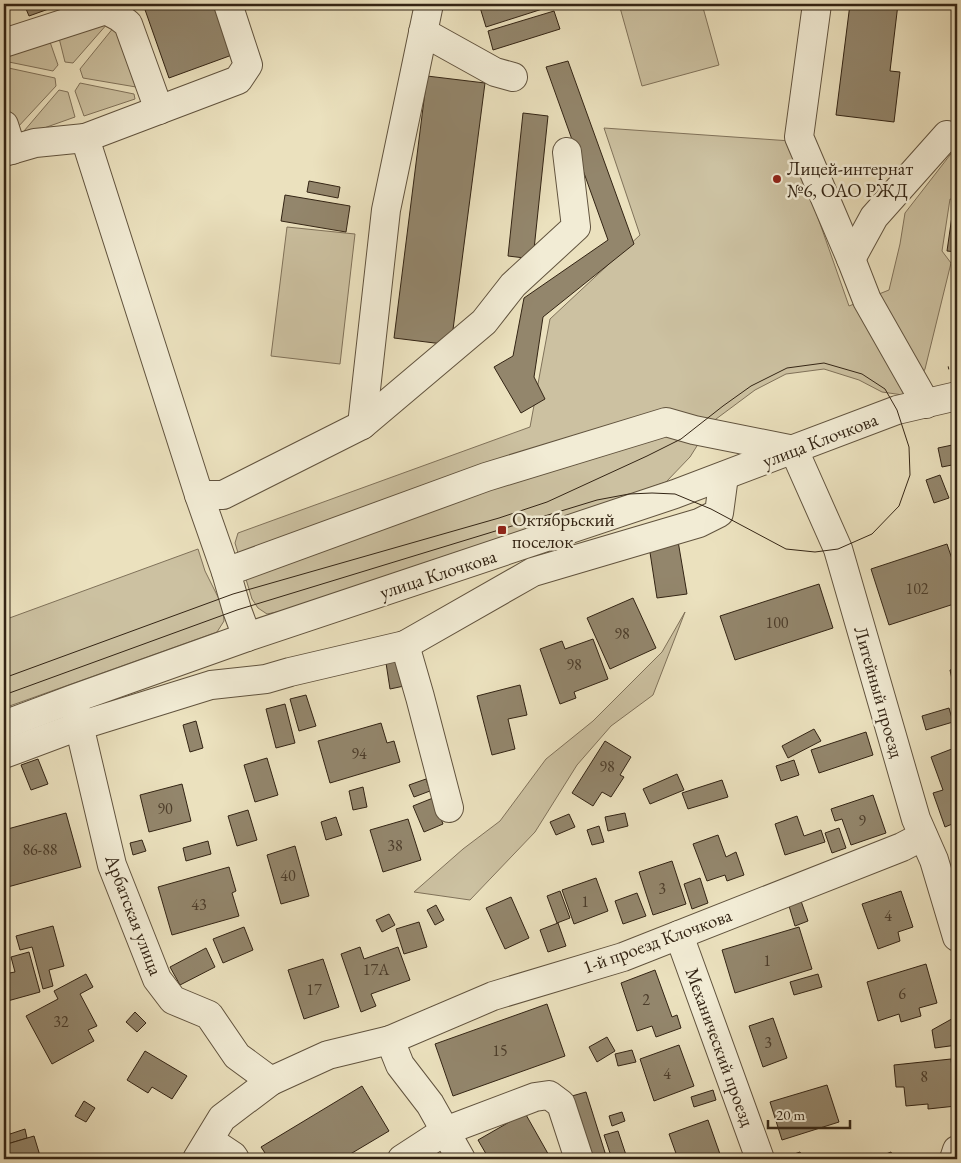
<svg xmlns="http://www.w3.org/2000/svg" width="961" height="1163" font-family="'EB Garamond',serif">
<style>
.green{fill:#ccc1a1;stroke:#80725a}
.building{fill:#93866c;stroke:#332414}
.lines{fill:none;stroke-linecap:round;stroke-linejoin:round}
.minor-casing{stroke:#61533e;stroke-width:30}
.path{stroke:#332414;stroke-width:3;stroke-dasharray:1 2.5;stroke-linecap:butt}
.minor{stroke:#f2ecd5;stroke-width:28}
.tram{stroke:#332414;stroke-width:1}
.poi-dot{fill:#8f2418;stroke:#f2ecd5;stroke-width:2}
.labels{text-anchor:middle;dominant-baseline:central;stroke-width:5;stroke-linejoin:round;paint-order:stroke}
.number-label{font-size:16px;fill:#4b3c2a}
.poi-label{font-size:19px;fill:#332414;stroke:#f2ecd5;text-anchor:start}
.street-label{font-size:19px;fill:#332414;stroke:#f2ecd5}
</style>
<rect width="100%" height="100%" fill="#ebe1be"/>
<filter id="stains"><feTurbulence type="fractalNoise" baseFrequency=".004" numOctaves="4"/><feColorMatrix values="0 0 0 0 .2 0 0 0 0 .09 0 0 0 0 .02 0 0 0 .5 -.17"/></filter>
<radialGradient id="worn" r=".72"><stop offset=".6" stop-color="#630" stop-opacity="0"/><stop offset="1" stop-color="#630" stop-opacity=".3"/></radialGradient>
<g class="green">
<polygon points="619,4 702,4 719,65 642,86"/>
<polygon points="108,23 73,63 65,62 58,34"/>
<polygon points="114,27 120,28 136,87 83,78 80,69"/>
<polygon points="49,39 58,65 53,71 4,61 4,54"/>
<polygon points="4,67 55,78 56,86 17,128 13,125 4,93"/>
<polygon points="80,83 134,94 135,99 84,116 75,91"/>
<polygon points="59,90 68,92 75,117 30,133 24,131"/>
<polygon points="604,128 791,141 849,306 889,290 900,244 905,213 957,146 957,200 950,199 942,251 951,263 925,369 910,396 882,392 859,380 824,369 786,374 755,390 712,422 690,457 666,482 307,606 267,614 258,608 252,599 235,543 238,533 530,427 550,319 640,235"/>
<polygon points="287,227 355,234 340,364 271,356"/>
<polygon points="198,549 205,571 223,607 224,621 217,632 4,708 4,620"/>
<polygon points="685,612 653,695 611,726 577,765 535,832 470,900 414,892 463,849 500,821 546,759 593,721 662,652"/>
</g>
<g class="building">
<polygon points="4,4 56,4 57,6 29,16 24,4 4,11"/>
<polygon points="143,4 214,4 232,55 169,78"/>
<polygon points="479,4 555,4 555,5 486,27"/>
<polygon points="850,4 898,4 890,71 900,72 894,122 836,115"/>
<polygon points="554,11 560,29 493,50 488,31"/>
<polygon points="568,61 634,244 543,317 534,377 545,399 521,413 494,367 513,356 524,298 608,240 546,67"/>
<polygon points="427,76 485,83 451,345 394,338"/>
<polygon points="523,113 548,116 533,259 508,256"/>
<polygon points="309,181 340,187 338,198 307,192"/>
<polygon points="285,195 350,206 346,232 281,221"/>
<polygon points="954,202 957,202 957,252 947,251"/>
<polygon points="957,444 957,464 942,467 938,448"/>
<polygon points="940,475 949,498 934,503 926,480"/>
<polygon points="678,541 687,594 657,598 649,546"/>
<polygon points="947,544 957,574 957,603 889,625 871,569"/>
<polygon points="819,584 833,628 735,660 720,616"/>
<polygon points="633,598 656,648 610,669 587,618"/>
<polygon points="593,639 608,679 574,692 576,698 560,704 540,649 562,641 565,649"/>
<polygon points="399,661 404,686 390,689 386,663"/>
<polygon points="957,668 957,703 950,670"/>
<polygon points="520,685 527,715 508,719 515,749 492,755 477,696"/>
<polygon points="306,695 316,726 299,731 290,699"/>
<polygon points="285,704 295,743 276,748 266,709"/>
<polygon points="949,708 953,722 926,730 922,716"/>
<polygon points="196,721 203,748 190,752 183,725"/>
<polygon points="381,723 387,743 394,741 400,762 330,783 318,741"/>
<polygon points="814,729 821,741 788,758 782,746"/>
<polygon points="866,732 873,755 819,773 811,750"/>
<polygon points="605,741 631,757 620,775 624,777 611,797 602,792 593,806 572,793"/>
<polygon points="957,747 957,822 945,827 933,793 943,790 931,757"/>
<polygon points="267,758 278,795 255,802 244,765"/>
<polygon points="38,759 48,784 31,790 21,765"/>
<polygon points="794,760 799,775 781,781 776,766"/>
<polygon points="677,774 684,790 650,804 643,789"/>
<polygon points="426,779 430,791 414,797 409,785"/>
<polygon points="722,780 728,797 688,809 682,793"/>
<polygon points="182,784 191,821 149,832 140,795"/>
<polygon points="363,787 367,807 353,810 349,791"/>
<polygon points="873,795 886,833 851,845 842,819 835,821 831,809"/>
<polygon points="433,798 443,824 424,832 413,806"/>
<polygon points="248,810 257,840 237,846 228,816"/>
<polygon points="66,813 81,867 4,888 4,830"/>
<polygon points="625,813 628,826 608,831 605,817"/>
<polygon points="569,814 575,827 556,835 550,822"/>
<polygon points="797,816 804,836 821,830 825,842 785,855 775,824"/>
<polygon points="336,817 342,835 326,840 321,822"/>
<polygon points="408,819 421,860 383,872 370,830"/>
<polygon points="599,826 604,842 592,845 587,830"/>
<polygon points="839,828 846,848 832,853 825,833"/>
<polygon points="718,835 726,857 736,852 744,875 727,881 725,875 707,881 693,844"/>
<polygon points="142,840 146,851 133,855 130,843"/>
<polygon points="208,841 211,854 186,861 183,848"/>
<polygon points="295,846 309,896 281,904 267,855"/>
<polygon points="672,861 686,904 653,915 639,872"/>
<polygon points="229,867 236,891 232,893 239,916 172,935 158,887"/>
<polygon points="596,878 608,911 574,924 562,890"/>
<polygon points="700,878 708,903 692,909 684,884"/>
<polygon points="560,891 570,918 557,923 547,896"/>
<polygon points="901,891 913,927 898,932 900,941 878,949 862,904"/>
<polygon points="637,893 646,916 623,924 615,901"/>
<polygon points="511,897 529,938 505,949 486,908"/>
<polygon points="801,901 808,921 795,926 789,906"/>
<polygon points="436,905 444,920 435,925 427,910"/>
<polygon points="389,914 395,925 382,932 376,920"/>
<polygon points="419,922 427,947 404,954 396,929"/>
<polygon points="558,923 566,946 548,952 540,930"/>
<polygon points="53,926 64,966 49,970 53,986 43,989 32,947 20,950 16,936"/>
<polygon points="244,927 253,950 223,963 213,939"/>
<polygon points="799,927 812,969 735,993 722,950"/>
<polygon points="360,947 364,959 398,947 410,980 371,994 376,1006 361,1012 341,954"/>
<polygon points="206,948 215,967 180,985 170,967"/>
<polygon points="29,952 40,992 4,1002 4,974 15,972 11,957"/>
<polygon points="323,959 339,1007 304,1019 288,970"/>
<polygon points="926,964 937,1003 919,1008 921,1016 901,1022 899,1014 878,1021 867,982"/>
<polygon points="655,970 672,1017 677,1015 681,1028 656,1037 652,1026 637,1031 621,983"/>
<polygon points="86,974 93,987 80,994 97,1026 88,1030 94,1041 52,1064 26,1016 58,999 54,991"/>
<polygon points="818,974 822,987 794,995 790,982"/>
<polygon points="547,1004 565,1056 453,1096 435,1044"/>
<polygon points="135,1012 146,1023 137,1032 126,1022"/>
<polygon points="957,1016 957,1045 935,1048 932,1030"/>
<polygon points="773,1018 787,1058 763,1067 749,1026"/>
<polygon points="607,1037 615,1051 597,1062 589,1047"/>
<polygon points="679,1045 694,1086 654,1101 640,1059"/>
<polygon points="632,1050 636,1062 618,1066 615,1054"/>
<polygon points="145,1051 187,1076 172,1099 152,1087 148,1093 127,1080"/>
<polygon points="951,1059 956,1106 928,1109 928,1104 906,1106 904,1087 896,1087 894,1065"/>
<polygon points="827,1085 839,1122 782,1140 770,1102"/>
<polygon points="362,1086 389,1131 342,1159 269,1159 261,1147"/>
<polygon points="713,1090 716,1100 694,1107 691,1097"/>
<polygon points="586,1092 607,1159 592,1159 572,1096"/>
<polygon points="84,1101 95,1108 86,1122 75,1116"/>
<polygon points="4,1112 10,1134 25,1129 27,1138 4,1145"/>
<polygon points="622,1112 625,1121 612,1126 609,1116"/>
<polygon points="525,1113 551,1159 489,1159 478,1140"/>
<polygon points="708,1120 721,1157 715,1159 678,1159 669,1134"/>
<polygon points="618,1131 627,1158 623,1159 612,1159 604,1135"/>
<polygon points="34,1136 41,1159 4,1159 4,1145"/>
<polygon points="800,1152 803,1159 780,1159"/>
<polygon points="891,1152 894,1159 877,1159 876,1158"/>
</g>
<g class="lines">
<g class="minor-casing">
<g id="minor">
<polyline points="228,4 248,65 238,80 85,138 199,495 226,572 237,610 247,637"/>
<polyline points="817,4 799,137 851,259 867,300 926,404"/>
<polyline points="423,32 495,72 513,77"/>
<polyline points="4,43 106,10 119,17 128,24 159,110"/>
<polyline points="4,125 12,150"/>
<polyline points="4,152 35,143 85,138"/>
<polyline points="851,259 874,217 947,135"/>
<polyline points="362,425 484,322 513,285 576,227 567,152"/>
<polyline points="794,450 838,549 916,819 934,860 957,937"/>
<polyline points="199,495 223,495 362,425 386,210 429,4"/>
<polyline points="226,572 486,477 666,422 694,430 794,450"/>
<polyline points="405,645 420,697 449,808"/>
<polyline points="75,708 112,865 157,979 173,1000 209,1015 237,1056 271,1081"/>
<polyline points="4,725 73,699 247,637 675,494 897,410 957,396"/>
<polyline points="4,754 79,726 211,685 266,679 290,672 405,645 533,572 699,523 719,513 724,476"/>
<polyline points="679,935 760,1159"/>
<polyline points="390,1040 400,1065 430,1104 461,1159"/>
<polyline points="209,1140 233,1156 235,1159"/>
<polyline points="197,1159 222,1118 271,1081 328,1055 390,1040 493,996 623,957 902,847 923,836"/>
<polyline points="402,1159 445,1131 535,1097 549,1095 561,1104 579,1159"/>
<polyline points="954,1159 957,1150"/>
</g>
</g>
<polyline class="path" points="948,368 957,366"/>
<use href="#minor" class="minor"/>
<polyline class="tram" points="4,678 233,594 499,518 547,502 647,456 681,439 723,406 751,386 787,368 824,363 862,374 885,389 897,410 909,447 910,475 899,506 872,534 838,549 815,552 786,549 711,509 675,494 652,493 629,494 597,500 237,610 4,695"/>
</g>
<g class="poi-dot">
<circle cx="777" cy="179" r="5"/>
<rect x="497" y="525" width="10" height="10" rx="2.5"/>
</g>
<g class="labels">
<g class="number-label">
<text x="917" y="588">102</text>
<text x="777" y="622">100</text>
<text x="622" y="633">98</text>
<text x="574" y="664">98</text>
<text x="359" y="753">94</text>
<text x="607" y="766">98</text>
<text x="165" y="808">90</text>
<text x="862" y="820">9</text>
<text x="395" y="845">38</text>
<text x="40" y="849">86-88</text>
<text x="288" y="875">40</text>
<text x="662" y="888">3</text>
<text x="585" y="901">1</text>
<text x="199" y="904">43</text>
<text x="888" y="915">4</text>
<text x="767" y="960">1</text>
<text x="376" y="969">17А</text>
<text x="314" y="989">17</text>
<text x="902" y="993">6</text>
<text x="646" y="999">2</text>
<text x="61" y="1021">32</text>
<text x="768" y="1042">3</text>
<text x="500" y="1050">15</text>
<text x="667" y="1073">4</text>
<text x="924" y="1076">8</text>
</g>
<g class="poi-label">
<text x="787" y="168">Лицей-интернат<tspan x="787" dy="22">№6, ОАО РЖД</tspan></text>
<text x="512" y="519">Октябрьский<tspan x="512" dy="22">поселок</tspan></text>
</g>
<g class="street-label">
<text transform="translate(820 440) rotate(-21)">улица Клочкова</text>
<text transform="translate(438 574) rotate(-18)">улица Клочкова</text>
<text transform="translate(879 692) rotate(74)">Литейный проезд</text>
<text transform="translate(134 915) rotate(69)">Арбатская улица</text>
<text transform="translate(657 941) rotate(-20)">1-й проезд Клочкова</text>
<text transform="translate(720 1047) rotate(70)">Механический проезд</text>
</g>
</g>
<rect width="961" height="1163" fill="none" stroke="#ebe1be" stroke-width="20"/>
<rect x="5" y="5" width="951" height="1153" fill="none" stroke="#332414" stroke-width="2.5"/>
<rect x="10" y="10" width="941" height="1143" fill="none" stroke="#332414"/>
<path d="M768 1120v8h82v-8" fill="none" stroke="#332414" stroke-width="2.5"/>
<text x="776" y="1120" font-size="15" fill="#332414" stroke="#f2ecd5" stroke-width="4" paint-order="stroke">20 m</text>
<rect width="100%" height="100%" filter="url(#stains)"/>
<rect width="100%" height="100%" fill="url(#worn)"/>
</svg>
